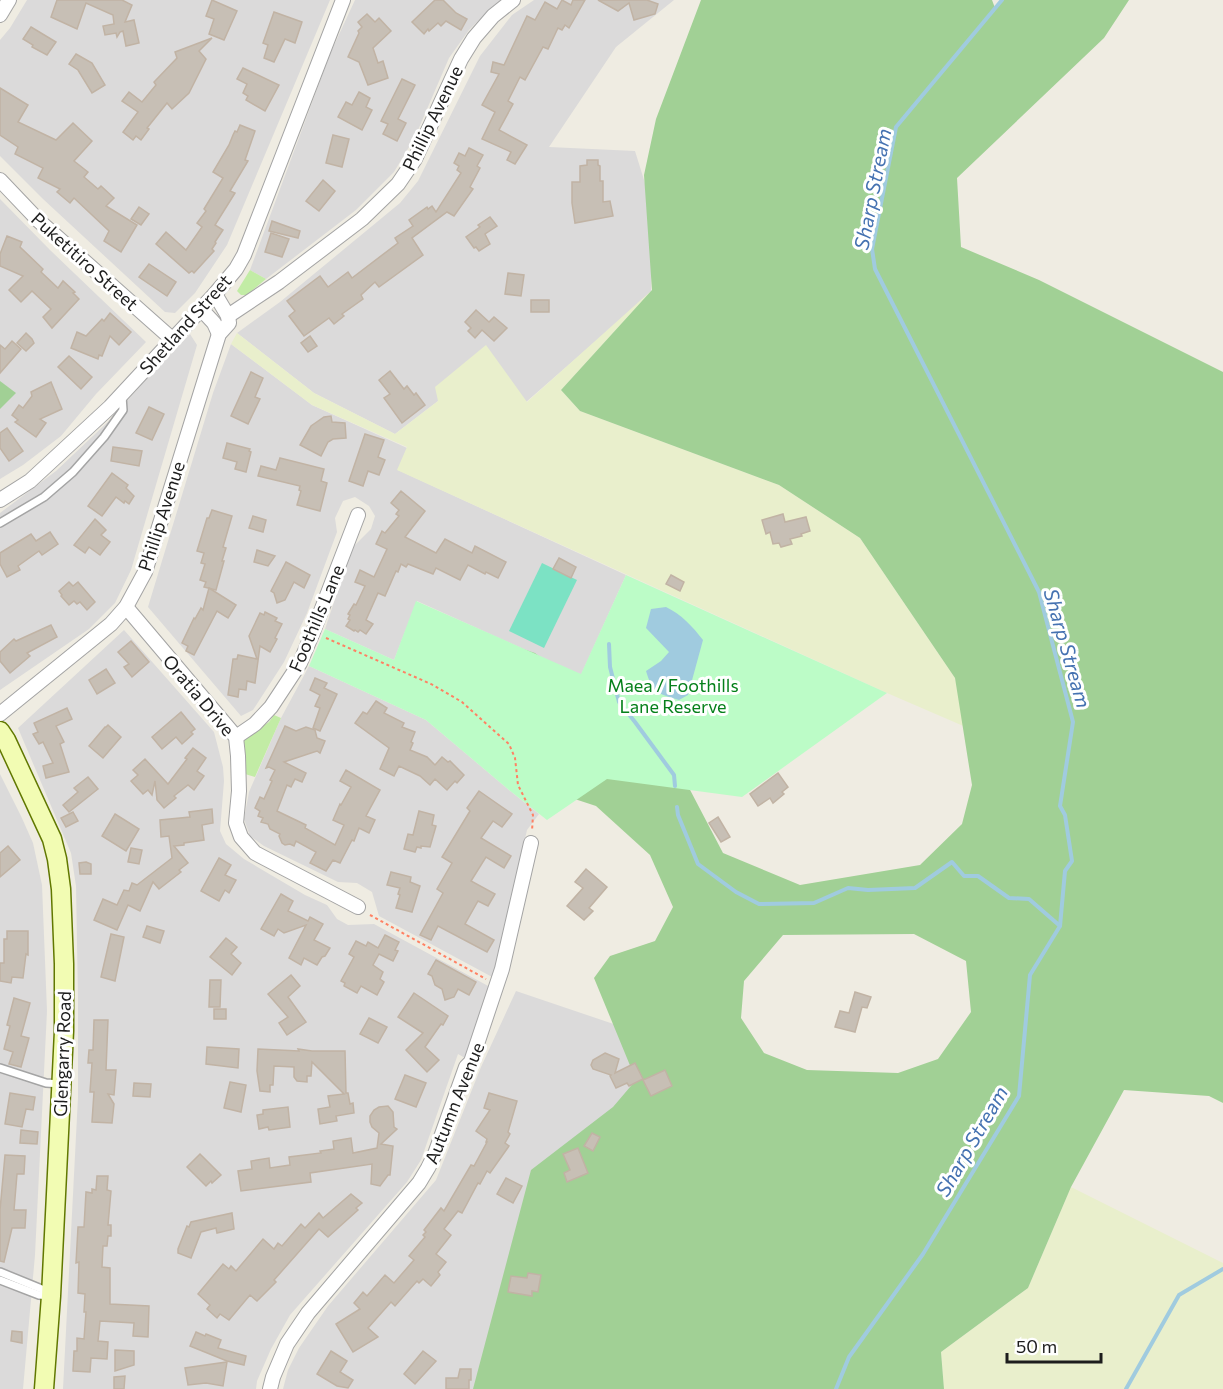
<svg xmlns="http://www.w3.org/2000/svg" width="1223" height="1389" font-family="Commissioner,sans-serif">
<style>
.residential{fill:#dbdada}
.farmland{fill:#e9efcc}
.grass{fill:#c2eca5}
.forest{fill:#a1d095;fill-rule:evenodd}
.park{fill:#bcfcc7}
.pitch{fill:#7ce2c4}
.water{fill:#a0cbdf}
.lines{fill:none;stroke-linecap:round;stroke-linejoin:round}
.stream{stroke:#a0cbdf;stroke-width:4}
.building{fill:#c7bfb5;stroke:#c1b3a4;stroke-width:1.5}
.lane-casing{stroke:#a4a4a4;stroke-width:10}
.street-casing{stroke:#a4a4a4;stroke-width:16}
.secondary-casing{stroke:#617800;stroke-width:21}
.path{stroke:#ff8163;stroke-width:2;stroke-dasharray:3 3;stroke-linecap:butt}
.lane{stroke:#fff;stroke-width:7}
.street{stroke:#fff;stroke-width:14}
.secondary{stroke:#f2fcb3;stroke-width:18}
.labels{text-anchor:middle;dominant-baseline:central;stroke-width:6;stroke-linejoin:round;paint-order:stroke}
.street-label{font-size:18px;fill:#1d1d1d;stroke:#fff}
.park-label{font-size:18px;fill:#06801b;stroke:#fff}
.water-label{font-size:20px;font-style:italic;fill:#4572b1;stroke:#fff}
</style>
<rect width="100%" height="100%" fill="#efece2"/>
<g class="residential">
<polygon points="27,0 330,0 227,245 195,293 175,313 165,312 43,199 0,156 0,40 10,28"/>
<polygon points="355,0 502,0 487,12 469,30 449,58 415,137 394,172 356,210 266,279 250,270 330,54"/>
<polygon points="534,0 674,0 616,47 549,147 635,151 653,209 651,293 526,402 438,401 395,434 314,393 237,333 280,302 400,203 418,181 480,56 512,15"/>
<polygon points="0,199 50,250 146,342 96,394 61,436 23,465 0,479"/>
<polygon points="190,334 197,345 131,570 115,603 89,629 0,690 0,513 56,471 112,418 142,384"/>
<polygon points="231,344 312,405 407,448 398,470 626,575 581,675 417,601 394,660 325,629 352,548 371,529 375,516 369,506 355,497 343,501 335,518 337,532 307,613 284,662 253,710 241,716 148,607 213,393"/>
<polygon points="124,630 214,732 223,767 224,781 220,831 226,844 244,859 305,895 327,905 337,919 348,925 374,924 490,987 465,1058 458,1054 421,1160 407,1182 290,1315 271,1349 257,1381 256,1389 63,1389 78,1097 78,999 76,886 71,853 18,728"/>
<polygon points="309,666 426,720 509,790 539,814 527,830 494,978 379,916 372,892 357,883 338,882 264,846 250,836 244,819 249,792 281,718"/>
<polygon points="0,774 21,816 33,843 42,885 47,1011 35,1255 23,1389 0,1389"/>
<polygon points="516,991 652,1037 630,1389 283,1389 288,1370 299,1348 328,1306 436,1180 481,1067"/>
</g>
<g class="farmland">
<polygon points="652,290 561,390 580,411 779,485 860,538 955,678 968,728 887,693 397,470 407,447 312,405 231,344 237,333 314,393 395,434 438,401 435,387 486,345 527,402"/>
<polygon points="1071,1187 1223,1263 1223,1389 944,1389 941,1352 1028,1288"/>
</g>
<g class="grass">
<polygon points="250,270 266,279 247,295 241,295 237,291"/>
<polygon points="274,715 281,718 255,777 245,774 243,743 246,737 269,722"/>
</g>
<g class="forest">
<path d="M701 0H992L995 8 1002 0H1129L1104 38 957 178 961 247 1039 280 1223 372V1103L1209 1096 1124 1090 1071 1187 1028 1288 941 1352 944 1389H473L531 1170 613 1107 636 1080 594 978 610 956 655 941 673 907 650 855 596 806 529 784 511 645 535 653 676 763 723 853 800 885 920 865 962 824 972 785 955 678 860 538 779 485 580 411 561 390 652 290 644 175 656 119ZM914 934 966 961 971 1012 938 1059 898 1073 807 1070 764 1053 741 1018 744 981 783 935Z"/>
<polygon points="0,381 16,393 0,409"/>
</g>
<polygon class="park" points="626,575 887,693 742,797 607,779 547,820 509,790 426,720 309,666 325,629 394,660 416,601 581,674"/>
<polygon class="pitch" points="542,563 577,580 544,648 509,631"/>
<path class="water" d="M666 607C681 614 693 627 703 640L688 695 679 700C657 693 653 694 646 671L661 661 669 652 646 628 651 609Z"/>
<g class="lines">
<g class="stream">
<polyline points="609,644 610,667 619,702 635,722 674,775 675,786"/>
<polyline points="677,807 678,815 698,864 736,892 759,904 814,903 848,888 868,890 915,888 952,862 964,876 978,876 1009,898 1029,899 1060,926"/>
<polyline points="836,1389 849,1357 923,1254 1019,1096 1030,975 1060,926 1065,871 1072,861 1065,815 1060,806 1073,722 1039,592 875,269 872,249 896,127 1002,0"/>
<polyline points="1126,1389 1179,1295 1223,1269"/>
</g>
</g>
<g class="building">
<polygon points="57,0 122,0 132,5 125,22 134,20 139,43 126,46 123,31 120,32 117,37 116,33 105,35 103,26 114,24 113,15 86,3 77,29 51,17"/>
<polygon points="212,0 237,11 224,40 209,34 214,19 206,16"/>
<polygon points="435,0 443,0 456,13 467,19 461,30 446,21 441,26 438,23 429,31 428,29 424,34 412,22"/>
<polygon points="562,0 571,5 573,0 585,0 569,28 565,25 562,30 558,28 548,49 543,47 525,80 520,77 508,101 513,104 499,130 527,145 515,164 507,160 511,152 482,139 495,112 482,105 499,74 491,72 493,62 504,65 527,16 535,20 545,2 557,9"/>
<polygon points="598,0 647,0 658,4 655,14 634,20 629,3 618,11"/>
<polygon points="274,12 302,22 295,43 285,39 274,62 264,58 268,45 263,43"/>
<polygon points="367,14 375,22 379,18 391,31 373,48 378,63 383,61 388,78 368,85 359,62 348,57 359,33 358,31 362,27 358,22"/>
<polygon points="31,27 56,42 47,55 32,47 33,45 23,39"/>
<polygon points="212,38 199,51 206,59 189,93 172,109 167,103 147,128 149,129 141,140 136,136 133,140 123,132 138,112 122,101 129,92 142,102 156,85 154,82 177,58 175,52"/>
<polygon points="76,54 92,63 105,85 92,93 78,70 69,64"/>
<polygon points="243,68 279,85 265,111 246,100 248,96 243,93 247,84 237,79"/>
<polygon points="402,79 415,85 398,119 406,123 397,141 383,134 388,124 381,121"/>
<polygon points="0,88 28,105 18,122 56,140 73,123 92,141 74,161 88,172 84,177 98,189 101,186 114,198 106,206 137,225 121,252 104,241 109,231 74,198 70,203 57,192 60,189 38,178 43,168 15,154 18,147 0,135"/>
<polygon points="359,92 370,98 366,107 372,110 362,130 338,117 346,102 352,105"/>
<polygon points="240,125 255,131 245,160 248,161 230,191 235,193 215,225 223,230 215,242 216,243 212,249 214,251 194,273 192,271 189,273 156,244 166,232 186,250 202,227 197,223 206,211 204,209 223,178 213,172 229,145 233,135 235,131 237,132"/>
<polygon points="333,135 349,139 342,167 326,163"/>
<polygon points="469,148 483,155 477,166 480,168 470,187 473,189 454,216 447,212 412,238 423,255 379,287 375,282 361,295 363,299 342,314 344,316 334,324 329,318 304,336 289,316 295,311 287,301 320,276 328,287 348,272 352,278 398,243 395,238 413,226 409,220 427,207 428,209 432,206 436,212 461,173 457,170 459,166 454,163 459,153 465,156"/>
<polygon points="587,160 598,160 598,165 600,166 600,181 603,181 603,202 610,201 613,216 575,223 572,203 572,182 580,182 580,166 587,165"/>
<polygon points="323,180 335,191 319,211 306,201"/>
<polygon points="139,207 149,214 141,225 131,219"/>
<polygon points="490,217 497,226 485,234 490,244 479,251 476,247 474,248 466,237 480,227 478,225"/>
<polygon points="272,221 300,231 298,238 269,231"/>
<polygon points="271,233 289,239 282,257 265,252"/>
<polygon points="7,236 22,242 20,247 43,269 41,272 58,288 63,281 75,292 73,293 79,299 52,328 43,317 51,309 32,291 21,302 9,290 23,276 0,266 0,254"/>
<polygon points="149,264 176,282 167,296 139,277"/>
<polygon points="508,273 524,275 521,296 505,294"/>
<rect x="531" y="300" width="18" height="12"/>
<polygon points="476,310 489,322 494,317 507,328 494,341 482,330 475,338 468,331 471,328 465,322"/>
<polygon points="110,313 131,332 119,345 110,336 102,356 99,355 98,359 71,348 77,332 86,336 102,319 104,321"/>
<polygon points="26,333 32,339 34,343 26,351 17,343"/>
<polygon points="310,336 317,346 308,352 301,343"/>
<polygon points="12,341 21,349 0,373 0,345 5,349"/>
<polygon points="69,356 92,377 81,389 58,367"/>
<polygon points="390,371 404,389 407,386 414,395 416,393 425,405 402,423 384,398 390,394 379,380"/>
<polygon points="251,372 263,378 255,397 260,399 248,424 231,416"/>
<polygon points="51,382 62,409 40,419 46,423 36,437 15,422 18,420 12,415 19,405 23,408 32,396 31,392"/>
<polygon points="149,407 164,414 152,440 136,433"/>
<polygon points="331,416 332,422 345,423 346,438 333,439 328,442 321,456 300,445 311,426 324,417"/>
<polygon points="7,428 23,451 9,461 0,448 0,433"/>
<polygon points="365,434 384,440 378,457 385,460 379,475 368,471 363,486 349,481"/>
<polygon points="227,443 250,449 249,451 251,452 246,472 235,469 237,462 223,458"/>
<polygon points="113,447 142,451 139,466 111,461"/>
<polygon points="280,458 324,469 321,481 327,483 320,511 297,505 301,491 299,490 300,486 258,476 261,466 276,470"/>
<polygon points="112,473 128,485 126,488 134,496 129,504 125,501 124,503 116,497 102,516 88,506"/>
<polygon points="401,491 425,511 405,537 436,553 445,539 472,553 475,546 506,562 498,578 486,572 485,574 468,565 460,580 436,568 433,574 408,564 406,567 401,564 398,572 396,571 385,596 378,593 366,620 373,624 366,634 360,630 358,632 355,630 354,631 346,626 350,620 348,619 350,615 348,614 354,604 356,605 365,586 355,582 360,570 374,577 387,549 376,544 382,531 385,533 399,516 396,514 399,510 391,503"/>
<polygon points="212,510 232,516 223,547 226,548 222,561 224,561 216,590 204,587 206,582 200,580 205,564 201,563 204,553 197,551 207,518 209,518"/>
<polygon points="783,514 785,522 806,517 810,531 801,534 802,536 790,539 792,544 781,547 779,543 773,544 770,532 766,534 762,520"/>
<polygon points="253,516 266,520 263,532 249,528"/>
<polygon points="95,519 106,530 101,535 110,542 100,555 89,547 85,553 74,545"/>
<polygon points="50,532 58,544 42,555 39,551 18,566 20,570 7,577 0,564 0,553 31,534 36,541"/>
<polygon points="257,550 275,556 268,566 254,562"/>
<polygon points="559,558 576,567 571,578 553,569"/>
<polygon points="286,562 310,575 304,588 294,582 285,600 277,603 274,593 271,591"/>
<polygon points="671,575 684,582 680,591 666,584"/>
<polygon points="69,582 73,586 78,582 95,602 87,610 80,602 77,604 74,601 69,605 61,596 62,595 59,591"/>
<polygon points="209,588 236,605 228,618 217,611 194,655 186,651 188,646 182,643 194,618 195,619 201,608 203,610"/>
<polygon points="265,612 277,618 275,621 282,624 275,638 277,639 270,652 260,646 255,683 247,681 246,690 239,689 238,697 228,695 233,659 237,659 238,655 257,659 249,636 260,613 264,615"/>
<polygon points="51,625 57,637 27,653 30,656 10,673 0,661 0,652 14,639 16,641"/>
<polygon points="131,641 149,662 132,677 124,667 129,664 118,652"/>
<polygon points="106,669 115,683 97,694 89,680"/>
<polygon points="315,678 327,683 324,688 337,694 320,731 313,728 320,708 315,706 320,695 310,690"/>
<polygon points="376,701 387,708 384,713 404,723 402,727 415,732 411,742 413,743 410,750 427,757 435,765 442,757 448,762 450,761 464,775 457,783 455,781 447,790 435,779 430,785 420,776 399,766 394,776 380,769 389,748 355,723 363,712 367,714"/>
<polygon points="67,708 72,719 56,726 64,742 60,744 69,772 46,778 43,766 53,763 43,742 39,744 33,734 38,732 34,723"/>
<polygon points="181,712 195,729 191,732 193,734 182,744 176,737 162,749 152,737"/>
<polygon points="108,725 121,737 103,758 89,746 105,727 106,727"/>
<polygon points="285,726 296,731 306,727 315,730 317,738 325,741 320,753 317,751 284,762 306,773 302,782 295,779 291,787 287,785 277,811 306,825 305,828 335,845 344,825 333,820 340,804 341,805 351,787 340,781 346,770 380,790 366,816 375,820 369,833 359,828 354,841 352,840 340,863 333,860 326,871 310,863 316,852 296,841 294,846 290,844 285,845 282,843 279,836 280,834 270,829 268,824 261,822 263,818 258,816 260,811 255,808 260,797 264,799 272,781 270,780 275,770 269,767 266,768"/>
<polygon points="193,748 206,758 197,771 204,776 194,790 188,785 174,796 176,798 164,808 157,800 155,781 152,795 148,790 143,794 131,781 138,775 133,770 145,759 168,784 187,759 185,758"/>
<polygon points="778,773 788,787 782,792 784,794 773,803 770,798 758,806 750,794"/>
<polygon points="88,777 98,789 69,812 63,805 78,792 74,788"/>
<polygon points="479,791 512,814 502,827 493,821 481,838 511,856 504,868 486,857 471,881 495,894 488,906 478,901 465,924 494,940 487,952 438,926 431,940 420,935 443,893 437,889 452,863 442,857 470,811 467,808"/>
<polygon points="212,809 213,823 202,825 204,840 184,843 184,845 174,846 188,863 179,870 181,872 159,889 153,882 140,911 128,905 117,930 94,920 103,899 117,905 124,890 129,891 132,883 137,885 172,858 169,836 161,837 160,820 190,817 189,812"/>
<polygon points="419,811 434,815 432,825 436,826 430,847 421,846 421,848 417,847 415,852 404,849 408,834 413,835"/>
<polygon points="73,812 78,821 66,827 61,818"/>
<polygon points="115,814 139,829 126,851 102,836"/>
<polygon points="718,817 730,837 721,842 709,823"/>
<polygon points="8,846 20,860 0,877 0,853"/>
<polygon points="131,848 142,850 139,864 128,862"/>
<polygon points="219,858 231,865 225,875 236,880 229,893 225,890 219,901 201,891"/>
<polygon points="86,862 91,864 91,874 80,874 79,863"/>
<polygon points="586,869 607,887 589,908 593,911 584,920 567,906 583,888 575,882"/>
<polygon points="391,872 411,877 410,882 420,886 412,912 396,908 400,895 398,894 400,888 387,885"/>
<polygon points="281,894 293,901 288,911 308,921 310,917 323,924 314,940 330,948 325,956 322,957 317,965 304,958 301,965 289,958 306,925 284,933 278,929 274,936 261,929"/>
<polygon points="147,926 164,931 160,943 143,937"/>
<polygon points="7,931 28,931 28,955 26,954 23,978 12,977 11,983 0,981 0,963 4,963 4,939 7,939"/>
<polygon points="111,934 124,937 115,981 101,977"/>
<polygon points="385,935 399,942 395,950 398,951 393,961 379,954 373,965 383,972 380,979 384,982 377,995 361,986 357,993 344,986 345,983 341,981 354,957 349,954 356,941 366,946 368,942 378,948"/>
<polygon points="226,938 237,947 231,954 241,963 232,975 210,957"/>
<polygon points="436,960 476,982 469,995 458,989 454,997 445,1000 442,989 435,985 432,976 428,974"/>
<polygon points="291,975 300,986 288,997 306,1022 287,1035 279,1023 288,1017 268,994"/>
<polygon points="210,980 221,980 220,1007 209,1007"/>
<polygon points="855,992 871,997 867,1008 862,1007 855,1032 835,1027 840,1011 849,1013"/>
<polygon points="414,993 448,1016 443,1025 441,1024 425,1047 439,1060 427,1072 406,1050 423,1033 398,1017"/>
<polygon points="14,998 30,1003 21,1036 29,1038 21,1067 9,1064 13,1052 4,1049 10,1026 7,1025"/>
<rect x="214" y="1009" width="12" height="10"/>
<polygon points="369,1018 387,1027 378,1043 360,1034"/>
<polygon points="94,1020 108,1020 106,1070 116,1070 114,1095 108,1094 114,1104 112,1123 92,1122 94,1092 90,1092 92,1063 88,1063 89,1050 93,1050"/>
<polygon points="207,1047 239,1049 238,1068 206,1064"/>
<polygon points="258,1049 299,1051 298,1049 312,1051 345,1051 346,1093 348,1093 350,1104 353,1103 354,1113 336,1116 337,1121 320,1124 318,1109 330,1107 328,1096 344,1094 312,1062 311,1076 307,1076 307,1082 297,1081 294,1077 294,1067 274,1066 273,1085 270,1085 270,1092 260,1091 257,1071"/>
<polygon points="605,1053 619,1059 615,1073 635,1063 643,1079 629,1086 627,1083 616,1088 610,1076 611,1075 593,1069 591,1065 593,1060"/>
<polygon points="665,1070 672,1086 651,1096 643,1080"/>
<polygon points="405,1075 426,1083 416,1107 395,1099"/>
<polygon points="230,1082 246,1085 241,1112 224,1108"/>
<polygon points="134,1083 151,1084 150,1097 133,1096"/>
<polygon points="10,1093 35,1097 33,1110 26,1109 22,1127 5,1124"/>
<polygon points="489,1093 517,1101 508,1132 510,1134 505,1143 509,1146 490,1173 487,1171 480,1184 478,1183 462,1213 458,1211 444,1229 451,1235 436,1254 446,1262 438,1272 440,1275 431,1286 423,1279 419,1283 417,1281 395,1306 391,1302 368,1328 378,1337 353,1352 336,1324 360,1309 354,1303 363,1292 367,1296 385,1275 394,1283 414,1260 409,1256 425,1237 423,1235 426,1232 424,1230 441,1208 444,1211 471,1165 474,1166 487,1142 486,1142 487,1139 476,1131 490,1110 484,1108"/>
<polygon points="388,1106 393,1112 394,1127 397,1129 381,1144 393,1146 390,1175 388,1175 380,1186 371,1184 372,1164 310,1173 311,1182 241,1191 238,1171 252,1169 251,1161 269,1158 270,1168 290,1165 289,1157 321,1153 320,1151 334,1149 333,1141 351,1138 353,1153 377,1148 379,1133 372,1127 370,1122 370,1116 374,1110 379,1107"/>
<polygon points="288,1107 290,1127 269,1130 268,1127 259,1129 257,1115 263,1114 263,1110"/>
<polygon points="21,1130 38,1132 37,1144 20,1143"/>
<polygon points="592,1133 600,1137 593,1151 584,1146"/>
<polygon points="578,1148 588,1173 567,1182 564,1173 570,1170 563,1154"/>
<polygon points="200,1154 221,1175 212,1183 211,1181 206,1186 187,1167"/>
<polygon points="5,1155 25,1156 24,1174 17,1174 14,1210 26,1210 25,1228 12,1228 4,1262 0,1261 0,1210"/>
<polygon points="97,1176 108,1176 107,1190 111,1191 108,1225 111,1225 111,1236 108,1236 107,1246 103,1246 102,1267 110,1268 110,1304 149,1306 148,1337 133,1336 134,1323 100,1321 98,1341 108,1342 107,1359 91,1358 90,1372 73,1371 74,1351 77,1351 77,1338 84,1339 86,1312 84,1312 85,1294 78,1293 79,1262 76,1263 78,1227 84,1227 86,1192 92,1193 92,1189 96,1190"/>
<polygon points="506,1178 522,1186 513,1203 497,1194"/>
<polygon points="351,1194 362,1203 356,1208 358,1210 328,1237 319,1229 274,1280 276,1282 257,1301 250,1295 229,1320 220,1314 217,1318 207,1309 210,1305 198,1294 223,1264 229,1269 231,1266 236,1271 263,1239 274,1249 278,1243 282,1246 301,1224 305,1228 319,1213 323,1218"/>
<polygon points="232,1213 234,1229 217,1233 216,1228 201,1232 191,1258 178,1253 178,1249 187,1226 189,1227 191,1222"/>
<polygon points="528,1273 541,1275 538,1292 532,1291 532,1296 508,1292 511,1276 527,1278"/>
<polygon points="12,1331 22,1332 22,1343 11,1341"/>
<polygon points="196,1332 205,1336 206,1334 221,1340 218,1348 246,1356 244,1365 227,1361 190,1346"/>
<polygon points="115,1350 134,1351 134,1365 115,1371"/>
<polygon points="331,1351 347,1361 340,1372 353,1380 348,1388 337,1386 317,1374"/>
<polygon points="423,1351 436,1361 415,1384 404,1374"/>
<polygon points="227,1362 223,1386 206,1383 188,1385 185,1368"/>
<polygon points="460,1369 471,1369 471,1380 469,1380 469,1389 446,1389 446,1378 458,1378"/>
<polygon points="125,1376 124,1389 114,1389 114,1377"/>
</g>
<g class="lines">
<g class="lane-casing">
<g id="lane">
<polyline points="0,523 44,497 73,472 104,437 123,410 122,396"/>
<polyline points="0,1068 46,1083 61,1084"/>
<polyline points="0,1272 49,1292"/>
<polyline points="0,1280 39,1295 49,1296"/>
</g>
</g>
<g class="street-casing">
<g id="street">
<polyline points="0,15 9,0"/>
<polyline points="0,180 39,221 172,339"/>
<polyline points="201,309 214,323 219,334"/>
<polyline points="228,316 279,282 362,219 398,184 415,159 461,59 474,38 493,16 513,0"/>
<polyline points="0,500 30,481 110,407 215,294 236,269 244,255 343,0"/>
<polyline points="126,607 236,737 238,756 239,791 236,823 241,837 255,853 358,907"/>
<polyline points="0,714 111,624 126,607 145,572 219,334 229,323 228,316 215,294"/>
<polyline points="236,737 255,724 271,707 300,663 313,632 358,515"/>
<polyline points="270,1389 273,1377 287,1344 308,1313 419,1183 428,1168 435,1154 466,1067 471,1062 502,969 531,843"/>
</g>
</g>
<g class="secondary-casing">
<polyline id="secondary" points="0,731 6,740 52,839 57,859 61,889 64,964 64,1031 51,1296 44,1389"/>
</g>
<g class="path">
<polyline points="326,638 431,684 462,702 509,744 515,758 518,785 533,815 532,831"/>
<polyline points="370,915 486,979"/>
</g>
<use href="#lane" class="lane"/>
<use href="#street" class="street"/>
<use href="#secondary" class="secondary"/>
</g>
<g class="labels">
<g class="street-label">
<text transform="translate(432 118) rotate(-64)">Phillip Avenue</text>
<text transform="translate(85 261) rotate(42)">Puketitiro Street</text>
<text transform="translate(185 324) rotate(-48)">Shetland Street</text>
<text transform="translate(161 516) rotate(-72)">Phillip Avenue</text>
<text transform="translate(316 618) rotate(-67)">Foothills Lane</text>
<text transform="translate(199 695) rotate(50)">Oratia Drive</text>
<text transform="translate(62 1054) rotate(-88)">Glengarry Road</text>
<text transform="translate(454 1103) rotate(-68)">Autumn Avenue</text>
</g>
<g class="park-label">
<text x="673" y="685">Maea / Foothills<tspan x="673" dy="21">Lane Reserve</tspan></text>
</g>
<g class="water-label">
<text transform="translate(872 189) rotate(-79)">Sharp Stream</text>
<text transform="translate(1068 648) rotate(74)">Sharp Stream</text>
<text transform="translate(971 1141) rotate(-60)">Sharp Stream</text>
</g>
</g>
<path d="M1007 1353v9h94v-9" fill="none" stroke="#1d1d1d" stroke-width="3"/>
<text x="1016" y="1353" font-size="18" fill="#1d1d1d" stroke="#ffffff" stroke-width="4.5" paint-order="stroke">50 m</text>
</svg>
